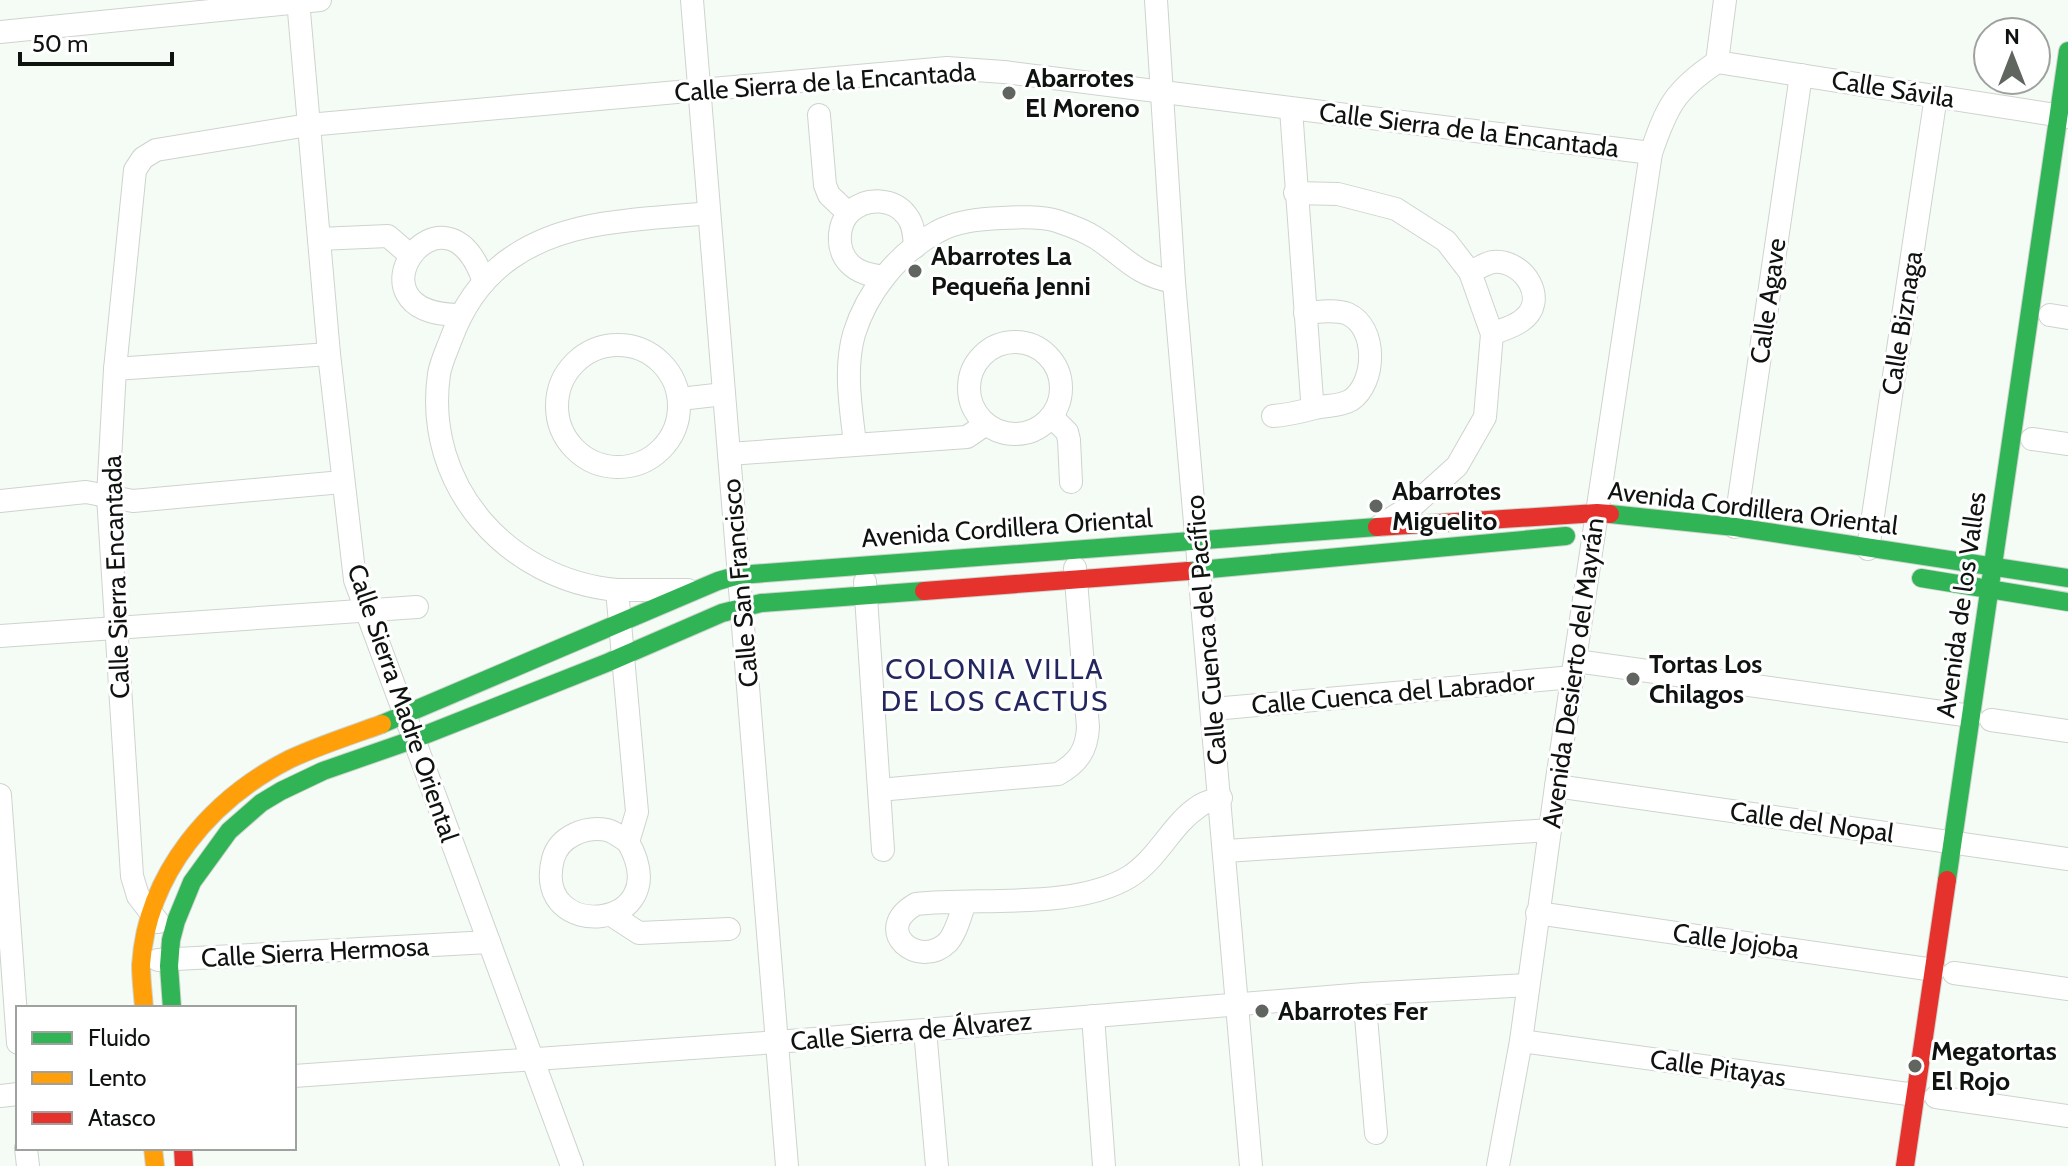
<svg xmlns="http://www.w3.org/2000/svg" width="2068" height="1166" font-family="Cabin,sans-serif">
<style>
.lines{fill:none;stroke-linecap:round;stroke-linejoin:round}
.street-casing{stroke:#ced3ce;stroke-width:24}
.fast-casing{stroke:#ced3ce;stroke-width:20}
.slow-casing{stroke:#ced3ce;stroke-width:20}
.jam-casing{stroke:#ced3ce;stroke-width:20}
.street{stroke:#fefffe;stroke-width:22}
.fast{stroke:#30b455;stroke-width:18}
.slow{stroke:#ff9f0a;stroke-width:18}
.jam{stroke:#e5322d;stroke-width:18}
.poi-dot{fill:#606560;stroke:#fff;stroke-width:3}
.labels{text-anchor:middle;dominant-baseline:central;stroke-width:6;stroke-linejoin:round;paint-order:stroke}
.poi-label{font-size:26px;font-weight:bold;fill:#0f130f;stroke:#fff;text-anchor:start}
.street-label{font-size:26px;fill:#0f130f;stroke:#fff}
.neighbourhood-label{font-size:28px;letter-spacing:2px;fill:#222760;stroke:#fff}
</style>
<rect width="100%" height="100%" fill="#f5fcf5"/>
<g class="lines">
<g class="street-casing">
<g id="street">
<polyline points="298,0 329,354 355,580 572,1166"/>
<polyline points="692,0 787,1166"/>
<polyline points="1156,0 1174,282 1251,1166"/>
<polyline points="0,32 320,0"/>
<polyline points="1717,62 2068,117"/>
<polyline points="1717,62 1725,0"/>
<polyline points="1291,109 1312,400 1318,407"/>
<polyline points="819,115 825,185 829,195 848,213"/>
<polyline points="1295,193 1338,194 1396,209 1446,241 1470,272 1492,334 1485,417 1457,466 1416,503 1381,525"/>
<polyline points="319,239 388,236 410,255"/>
<path d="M1470 272C1477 269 1486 263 1493 262 1525 259 1550 302 1521 321 1513 327 1501 330 1492 334"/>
<path d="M884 277C871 275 858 273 849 263 836 249 837 224 851 211 867 197 894 198 907 216 914 225 914 236 915 247"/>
<path d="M460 315C338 315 445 166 484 282"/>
<polyline points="2050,315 2068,318"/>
<circle cx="1015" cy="388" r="46"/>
<circle cx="618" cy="406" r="61"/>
<polyline points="115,369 329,354"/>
<polyline points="680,399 724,394"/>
<path d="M1273 416C1288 415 1300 412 1315 408 1327 405 1339 407 1351 400 1376 383 1378 328 1348 314 1336 309 1318 312 1305 313"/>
<polyline points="1052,417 1067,432 1069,440 1071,482"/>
<polyline points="2032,439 2068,444"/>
<path d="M855 444C851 408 844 370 854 334 867 292 898 253 937 232 956 221 980 219 1002 218 1019 217 1040 216 1057 221 1069 225 1085 231 1096 238 1128 259 1134 274 1174 282"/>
<polyline points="729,454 967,437 986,424"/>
<polyline points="0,501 86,492 133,501 342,482"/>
<polyline points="1735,527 1801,75"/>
<polyline points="1868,549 1936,96"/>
<polyline points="865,582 883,850"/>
<polyline points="617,590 688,590"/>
<polyline points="0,636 417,607"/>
<polyline points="1576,661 1971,716"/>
<polyline points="1213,709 1573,677"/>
<polyline points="1991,720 2068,731"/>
<polyline points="1556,786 2068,859"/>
<path d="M879 790 1058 774C1078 763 1087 750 1088 727L1075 568"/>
<polyline points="0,795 18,1043"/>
<path d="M628 842C622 838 615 832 607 830 586 826 559 836 553 859 531 944 679 932 628 842L637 812 617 590C508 580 423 486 439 374 441 362 447 350 451 339 463 306 482 278 511 258 568 218 643 220 709 213"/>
<polyline points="1226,851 1550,830"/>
<path d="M965 902C961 914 956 933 948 942 919 971 870 930 916 904 979 897 1074 910 1129 877 1158 859 1171 825 1198 807 1204 802 1213 800 1221 798"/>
<polyline points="1537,913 1934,970"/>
<polyline points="613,916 639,933 729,929"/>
<polyline points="158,922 138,896 132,876 108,496 115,369 135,170 143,158 156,150 308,125 947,68 1004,72 1651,153"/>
<polyline points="158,960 489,942"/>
<polyline points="1954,973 2068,989"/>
<polyline points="1364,994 1376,1133"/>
<polyline points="1093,1016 1104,1166"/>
<polyline points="925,1030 937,1166"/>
<polyline points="1521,1041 1915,1095"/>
<polyline points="294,1076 777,1042 1364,994 1528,985"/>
<polyline points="0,1096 18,1094"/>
<polyline points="1936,1097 2068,1116"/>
<polyline points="26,1148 28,1166"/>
<path d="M1498 1166 1521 1041 1556 786 1651 153C1667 106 1675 90 1717 62"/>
</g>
</g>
<g class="fast-casing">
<g id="fast">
<polyline points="1610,514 1735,527 2068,578"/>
<polyline points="1188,571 1566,536"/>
<polyline points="1921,578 2068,602"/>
<polyline points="382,724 718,581 739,575 1377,527"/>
<polyline points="1947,880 2068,51"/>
<polyline points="172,1008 169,966 171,940 176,921 192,882 229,831 261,803 281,791 323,771 412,740 609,662 722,613 761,603 924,591"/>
</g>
</g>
<g class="slow-casing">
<g id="slow">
<path d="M144 1008C143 994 141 979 141 965 147 873 211 799 290 759 320 745 352 735 382 724"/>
<polyline points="153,1148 155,1166"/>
</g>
</g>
<g class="jam-casing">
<g id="jam">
<polyline points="1377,527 1597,513 1610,514"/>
<polyline points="924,591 1188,571"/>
<polyline points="183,1148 184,1166"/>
<polyline points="1905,1166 1947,880"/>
</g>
</g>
<use href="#street" class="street"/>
<use href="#fast" class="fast"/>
<use href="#slow" class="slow"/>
<use href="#jam" class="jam"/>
</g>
<g class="poi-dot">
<circle cx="1009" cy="93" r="8"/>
<circle cx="915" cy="271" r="8"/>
<circle cx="1376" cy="506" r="8"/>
<circle cx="1633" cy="679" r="8"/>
<circle cx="1262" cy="1011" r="8"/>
<circle cx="1915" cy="1066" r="8"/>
</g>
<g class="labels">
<g class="poi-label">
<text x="1025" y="78">Abarrotes<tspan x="1025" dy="30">El Moreno</tspan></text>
<text x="931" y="256">Abarrotes La<tspan x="931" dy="30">Pequeña Jenni</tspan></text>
<text x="1392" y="491">Abarrotes<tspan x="1392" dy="30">Miguelito</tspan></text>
<text x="1649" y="664">Tortas Los<tspan x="1649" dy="30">Chilagos</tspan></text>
<text x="1278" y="1011">Abarrotes Fer</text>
<text x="1931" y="1051">Megatortas<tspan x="1931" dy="30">El Rojo</tspan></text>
</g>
<g class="street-label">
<text transform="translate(825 82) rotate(-4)">Calle Sierra de la Encantada</text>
<text transform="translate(1893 89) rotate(9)">Calle Sávila</text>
<text transform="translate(1469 130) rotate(7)">Calle Sierra de la Encantada</text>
<text transform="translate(1768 301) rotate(-82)">Calle Agave</text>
<text transform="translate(1902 323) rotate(-81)">Calle Biznaga</text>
<text transform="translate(1753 508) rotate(7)">Avenida Cordillera Oriental</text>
<text transform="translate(1007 528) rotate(-4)">Avenida Cordillera Oriental</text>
<text transform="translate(116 577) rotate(-92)">Calle Sierra Encantada</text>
<text transform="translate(740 583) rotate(-95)">Calle San Francisco</text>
<text transform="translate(1961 605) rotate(-82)">Avenida de los Valles</text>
<text transform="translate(1206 630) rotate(-95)">Calle Cuenca del Pacífico</text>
<text transform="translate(1573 673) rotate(-82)">Avenida Desierto del Mayrán</text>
<text transform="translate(1393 693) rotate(-5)">Calle Cuenca del Labrador</text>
<text transform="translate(403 703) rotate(71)">Calle Sierra Madre Oriental</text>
<text transform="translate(1812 822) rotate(8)">Calle del Nopal</text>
<text transform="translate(1736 941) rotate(8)">Calle Jojoba</text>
<text transform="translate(315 952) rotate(-3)">Calle Sierra Hermosa</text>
<text transform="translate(911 1031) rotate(-5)">Calle Sierra de Álvarez</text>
<text transform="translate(1718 1068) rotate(8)">Calle Pitayas</text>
</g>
<g class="neighbourhood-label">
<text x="995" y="669">COLONIA VILLA<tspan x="995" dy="32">DE LOS CACTUS</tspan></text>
</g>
</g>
<rect x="16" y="1006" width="280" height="144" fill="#ffffff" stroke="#9fa19f" stroke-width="2"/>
<rect x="32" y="1032" width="40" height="12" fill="#30b455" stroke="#9fa19f" stroke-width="2"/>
<text x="88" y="1046" font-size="24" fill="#0f130f">Fluido</text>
<rect x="32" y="1072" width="40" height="12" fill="#ff9f0a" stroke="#9fa19f" stroke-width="2"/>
<text x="88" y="1086" font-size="24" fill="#0f130f">Lento</text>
<rect x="32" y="1112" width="40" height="12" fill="#e5322d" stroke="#9fa19f" stroke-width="2"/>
<text x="88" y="1126" font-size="24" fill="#0f130f">Atasco</text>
<g transform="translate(2012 56)"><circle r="38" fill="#ffffff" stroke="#9fa19f" stroke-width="2"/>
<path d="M0-6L14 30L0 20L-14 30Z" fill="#606560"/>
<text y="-12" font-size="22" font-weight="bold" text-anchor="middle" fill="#0f130f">N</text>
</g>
<path d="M20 52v12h152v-12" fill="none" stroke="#0f130f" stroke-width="4"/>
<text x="32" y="52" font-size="24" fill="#0f130f" stroke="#ffffff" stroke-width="6" paint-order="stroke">50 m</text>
</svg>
